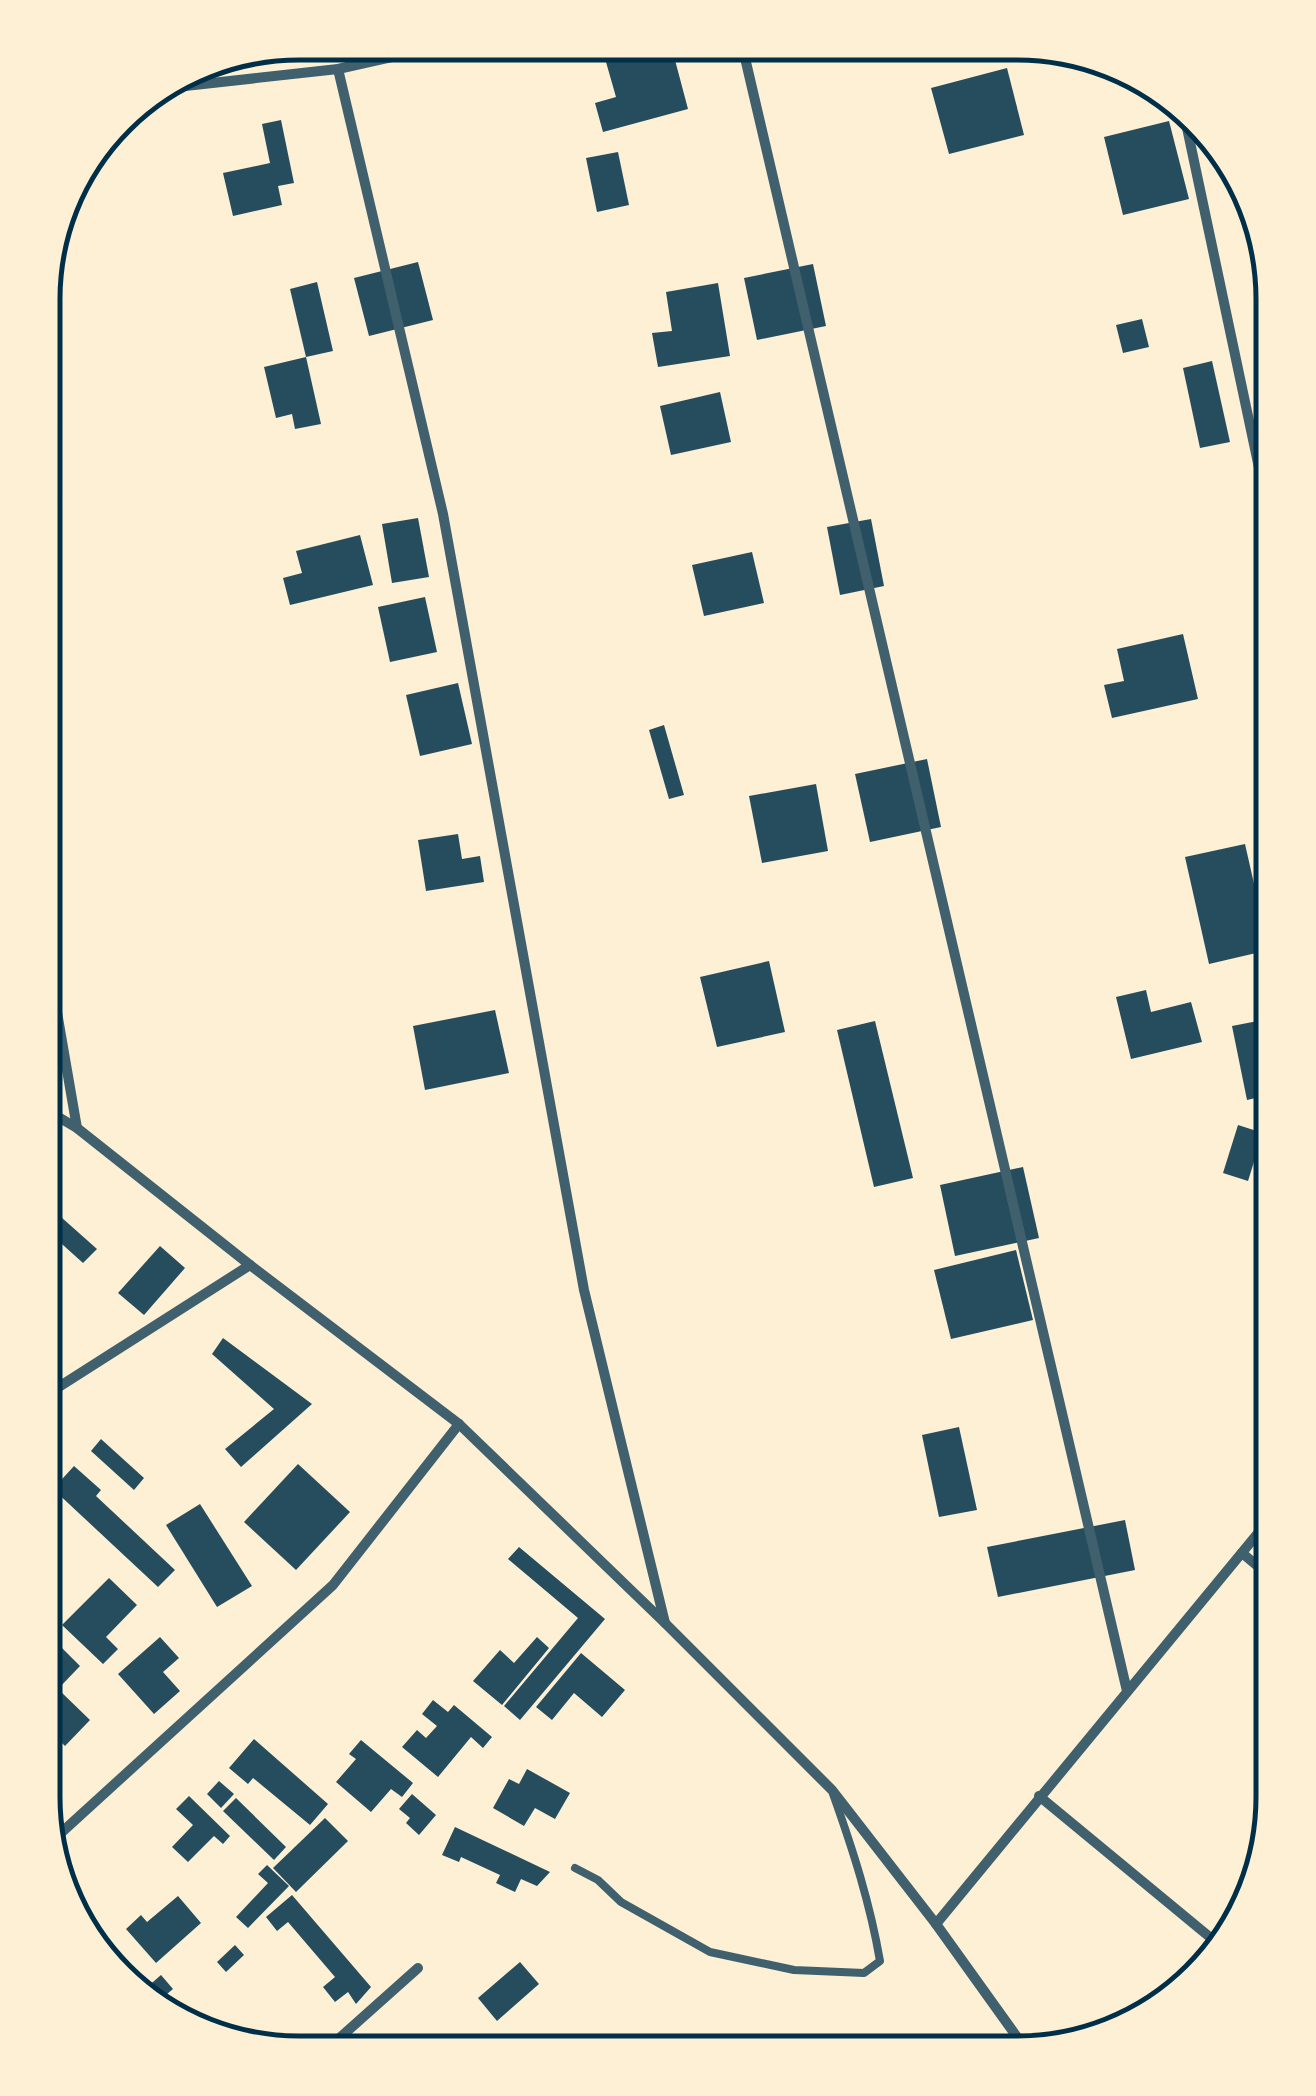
<svg xmlns="http://www.w3.org/2000/svg" width="1316" height="2096" font-family="Ubuntu,sans-serif">
<style>
.building{fill:#264d5e}
.lines{fill:none;stroke-linecap:round;stroke-linejoin:round}
.service{stroke:#3f606c;stroke-width:8}
.minor{stroke:#3f606c;stroke-width:10}
.rim{fill:none;stroke:#003049;stroke-width:5}
</style>
<rect width="100%" height="100%" fill="#fdf0d5"/>
<g class="building">
<polygon points="668,45 671,45 688,109 603,132 595,103 616,97 606,62"/>
<polygon points="1007,68 1024,135 949,154 931,88"/>
<polygon points="281,120 294,183 278,186 282,205 233,216 223,173 270,163 262,124"/>
<polygon points="1169,121 1189,199 1123,215 1104,137"/>
<polygon points="618,152 629,205 597,212 586,158"/>
<polygon points="418,262 433,320 369,336 354,278"/>
<polygon points="813,264 826,326 757,340 744,278"/>
<polygon points="317,282 333,351 306,357 290,289"/>
<polygon points="718,283 730,356 658,367 652,333 672,331 666,292"/>
<polygon points="1142,319 1149,347 1123,353 1116,325"/>
<polygon points="306,357 321,424 295,429 292,414 276,418 264,367"/>
<polygon points="1212,361 1230,442 1200,448 1183,368"/>
<polygon points="720,392 731,442 671,455 660,406"/>
<polygon points="418,518 429,577 392,583 382,524"/>
<polygon points="871,519 884,586 840,595 827,527"/>
<polygon points="360,535 373,585 290,605 283,578 302,573 296,551"/>
<polygon points="752,552 764,603 704,616 692,565"/>
<polygon points="425,597 437,652 390,662 378,607"/>
<polygon points="1183,634 1198,699 1112,718 1104,685 1124,681 1117,649"/>
<polygon points="458,683 472,744 420,756 406,695"/>
<polygon points="664,725 684,795 669,799 649,730"/>
<polygon points="927,759 941,827 870,842 855,774"/>
<polygon points="816,784 828,851 762,863 749,796"/>
<polygon points="458,834 462,859 480,856 484,882 426,891 418,840"/>
<polygon points="1245,844 1269,950 1209,964 1185,857"/>
<polygon points="769,961 785,1032 717,1047 700,977"/>
<polygon points="1146,990 1151,1012 1191,1002 1202,1042 1131,1059 1116,997"/>
<polygon points="495,1010 509,1073 425,1090 413,1026"/>
<polygon points="1273,1018 1273,1094 1247,1100 1232,1026"/>
<polygon points="875,1021 913,1178 874,1187 837,1030"/>
<polygon points="1238,1125 1263,1133 1248,1181 1223,1173"/>
<polygon points="1023,1167 1039,1238 955,1256 940,1185"/>
<polygon points="43,1201 97,1249 83,1263 43,1227"/>
<polygon points="160,1246 185,1268 144,1315 118,1293"/>
<polygon points="1016,1250 1033,1320 951,1339 934,1270"/>
<polygon points="223,1338 312,1404 241,1467 225,1449 274,1409 212,1354"/>
<polygon points="959,1427 977,1510 939,1517 922,1435"/>
<polygon points="101,1439 144,1478 134,1490 91,1451"/>
<polygon points="298,1464 350,1512 296,1570 244,1522"/>
<polygon points="74,1466 101,1490 96,1496 175,1570 158,1587 53,1489"/>
<polygon points="200,1504 252,1586 217,1607 166,1525"/>
<polygon points="1125,1520 1135,1570 998,1597 987,1547"/>
<polygon points="519,1547 605,1619 520,1720 504,1706 578,1618 508,1559"/>
<polygon points="109,1578 137,1605 106,1637 118,1649 103,1664 62,1625"/>
<polygon points="43,1629 80,1666 58,1689 90,1720 65,1746 43,1724"/>
<polygon points="160,1637 179,1658 163,1672 180,1691 154,1714 118,1674"/>
<polygon points="537,1637 549,1648 502,1705 473,1681 500,1650 514,1663"/>
<polygon points="581,1653 625,1690 602,1717 574,1693 552,1720 536,1707"/>
<polygon points="433,1700 448,1712 454,1705 492,1737 483,1748 471,1737 438,1777 402,1747 417,1730 426,1738 437,1726 422,1714"/>
<polygon points="254,1739 328,1804 310,1825 253,1778 248,1784 229,1768"/>
<polygon points="361,1740 413,1783 402,1797 391,1789 371,1812 336,1782 356,1759 349,1754"/>
<polygon points="527,1769 570,1793 555,1819 535,1808 524,1826 493,1808 509,1779 519,1784"/>
<polygon points="219,1781 234,1794 221,1808 207,1794"/>
<polygon points="412,1794 436,1815 419,1835 406,1823 410,1818 399,1809"/>
<polygon points="189,1796 230,1836 223,1844 214,1836 188,1862 172,1847 193,1825 176,1809"/>
<polygon points="236,1798 286,1847 274,1860 223,1811"/>
<polygon points="325,1818 348,1841 296,1892 273,1868"/>
<polygon points="455,1827 550,1872 537,1886 521,1879 515,1892 496,1883 500,1875 461,1857 459,1862 442,1855"/>
<polygon points="267,1865 289,1886 248,1928 236,1917 268,1883 258,1874"/>
<polygon points="292,1895 371,1987 356,2004 348,1992 335,2002 323,1987 335,1977 288,1922 277,1931 266,1917"/>
<polygon points="178,1896 201,1923 156,1963 126,1929 141,1915 147,1922"/>
<polygon points="235,1945 244,1955 226,1972 217,1962"/>
<polygon points="520,1962 539,1984 497,2021 478,1998"/>
<polygon points="161,1975 173,1989 154,2005 142,2000 138,1995"/>
</g>
<g class="lines">
<path class="service" d="M575 1868 598 1880 621 1902 710 1952 794 1970 864 1973 880 1961C870 1903 853 1850 833 1794"/>
<g class="minor">
<polyline points="742,45 1127,1691"/>
<polyline points="338,69 443,514 584,1290 665,1623"/>
<polyline points="158,89 338,69 454,43"/>
<polyline points="1183,109 1273,534"/>
<polyline points="44,937 77,1128"/>
<polyline points="43,1108 77,1128 250,1265 459,1424 665,1623 832,1790 936,1924 1027,2051"/>
<polyline points="43,1397 250,1265"/>
<polyline points="1242,1553 1273,1579"/>
<polyline points="1039,1796 1223,1948"/>
<polyline points="51,1842 333,1585 459,1424"/>
<polyline points="936,1924 1273,1515"/>
<polyline points="325,2051 418,1968"/>
</g>
</g>
<path d="M0 0H1316V2096H0ZM299 60H1017A239 239 0 0 1 1256 299V1797A239 239 0 0 1 1017 2036H299A239 239 0 0 1 60 1797V299A239 239 0 0 1 299 60Z" fill="#fdf0d5" fill-rule="evenodd"/>
<path class="rim" d="M299 60H1017A239 239 0 0 1 1256 299V1797A239 239 0 0 1 1017 2036H299A239 239 0 0 1 60 1797V299A239 239 0 0 1 299 60Z"/>
</svg>
